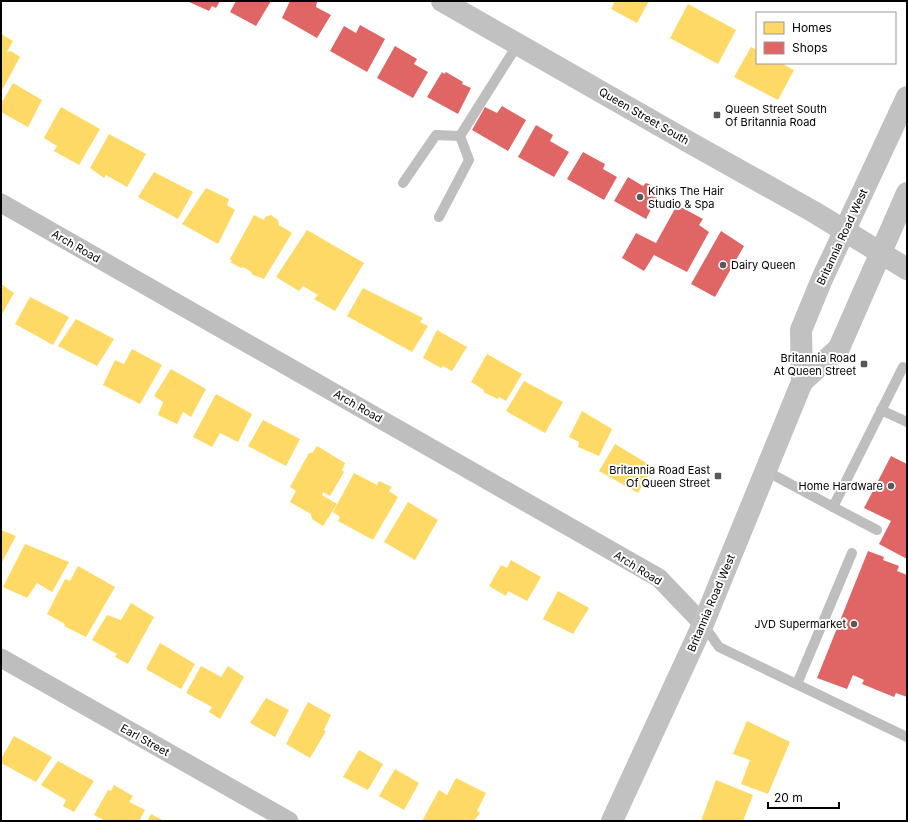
<svg xmlns="http://www.w3.org/2000/svg" width="908" height="822" font-family="Inter,sans-serif">
<style>
.homes{fill:#ffd966}
.shops{fill:#e06666}
.lines{fill:none;stroke-linecap:round;stroke-linejoin:round}
.service{stroke:#bebebe;stroke-width:10}
.minor{stroke:#bebebe;stroke-width:19}
.secondary{stroke:#c1c1c1;stroke-width:22}
.poi-dot{fill:#595959;stroke:#fff;stroke-width:1.5}
.labels{text-anchor:middle;dominant-baseline:central;stroke-width:4;stroke-linejoin:round;paint-order:stroke}
.poi-label{font-size:11px;fill:#000;stroke:#fff;text-anchor:end}
.street-label{font-size:11px;fill:#000;stroke:#fff}
</style>
<rect width="100%" height="100%" fill="#fff"/>
<g class="homes">
<polygon points="615,1 649,1 637,23 611,9"/>
<polygon points="688,4 736,30 718,64 670,38"/>
<polygon points="1,34 13,41 7,52 11,51 20,57 1,92"/>
<polygon points="751,47 757,50 757,63 781,63 794,70 778,100 734,77"/>
<polygon points="13,83 42,100 28,127 1,112 1,104"/>
<polygon points="61,107 100,129 79,165 54,151 57,146 44,138"/>
<polygon points="109,134 146,154 127,187 106,175 104,178 90,168"/>
<polygon points="154,172 193,192 178,219 138,197"/>
<polygon points="206,188 229,199 227,205 235,210 218,244 182,224"/>
<polygon points="254,215 264,220 265,217 271,215 278,220 279,225 292,233 264,279 253,275 250,271 243,267 241,268 230,262 232,261 230,259"/>
<polygon points="307,230 364,263 335,311 314,299 318,295 303,286 299,291 276,277"/>
<polygon points="1,284 14,293 1,316"/>
<polygon points="363,288 423,318 420,322 428,326 412,352 347,316"/>
<polygon points="30,297 69,317 53,345 15,324"/>
<polygon points="76,319 114,339 97,366 58,346"/>
<polygon points="437,330 467,347 452,371 443,366 441,368 423,358"/>
<polygon points="132,349 162,365 140,404 103,385 115,360 124,364"/>
<polygon points="487,354 522,374 506,401 499,397 498,399 483,392 484,390 471,382"/>
<polygon points="171,369 206,389 191,417 183,412 177,424 158,415 163,402 154,396"/>
<polygon points="524,381 563,402 545,433 506,411"/>
<polygon points="216,394 252,414 238,442 220,433 212,447 193,437"/>
<polygon points="582,411 612,429 599,456 578,447 579,442 569,437"/>
<polygon points="263,420 300,439 286,466 248,446"/>
<polygon points="615,444 653,467 638,493 599,471"/>
<polygon points="317,446 345,463 342,470 344,472 330,496 323,492 322,495 337,504 323,526 312,519 311,514 290,502 296,491 290,487 309,453 312,453"/>
<polygon points="354,473 377,485 379,481 392,487 389,491 398,497 373,540 338,521 340,517 333,512"/>
<polygon points="408,502 438,520 415,560 384,542"/>
<polygon points="1,530 16,536 1,564"/>
<polygon points="25,544 69,562 52,592 37,583 27,598 3,587"/>
<polygon points="511,560 541,577 527,601 508,591 506,596 489,586 501,565 507,568"/>
<polygon points="78,566 115,587 86,637 64,626 65,624 47,614 65,579 70,581"/>
<polygon points="558,591 589,608 573,634 543,619"/>
<polygon points="131,603 154,617 128,664 115,657 117,654 92,640 107,615 121,620"/>
<polygon points="160,643 195,664 181,689 146,669"/>
<polygon points="201,666 221,677 228,666 244,677 220,719 209,712 212,707 186,693"/>
<polygon points="266,698 289,710 275,737 250,723"/>
<polygon points="308,702 331,715 324,730 326,731 310,758 286,744"/>
<polygon points="747,721 790,742 768,794 741,784 750,760 733,754"/>
<polygon points="14,736 52,757 36,782 1,763 1,759"/>
<polygon points="359,750 383,764 368,790 343,777"/>
<polygon points="58,761 94,781 74,812 63,806 66,800 41,785"/>
<polygon points="395,769 419,783 404,810 379,796"/>
<polygon points="456,778 486,793 477,811 480,813 474,821 422,821 439,790 447,795"/>
<polygon points="716,780 753,795 743,821 701,821"/>
<polygon points="114,785 133,796 129,802 145,810 139,821 105,821 94,815 108,790 111,791"/>
<polygon points="151,814 164,821 147,821"/>
</g>
<g class="shops">
<polygon points="187,1 220,1 216,8 212,6 209,11"/>
<polygon points="236,1 271,1 256,26 230,12"/>
<polygon points="290,1 315,1 317,2 316,7 331,15 317,38 282,18"/>
<polygon points="360,25 385,39 367,72 330,51 344,26 356,33"/>
<polygon points="395,46 417,59 414,64 428,72 413,98 377,78"/>
<polygon points="442,72 444,74 446,72 463,82 462,84 471,88 458,114 427,97"/>
<polygon points="502,106 526,120 508,151 472,130 485,107 497,113"/>
<polygon points="536,125 553,135 550,141 569,152 554,177 518,157"/>
<polygon points="583,152 605,164 603,169 617,177 604,200 567,179"/>
<polygon points="628,177 643,186 646,183 649,184 652,186 651,189 659,194 646,219 614,201"/>
<polygon points="677,205 703,219 699,225 709,232 687,272 654,255 644,271 622,258 636,233 656,243"/>
<polygon points="721,231 744,246 715,297 691,284"/>
<polygon points="891,456 907,464 907,559 879,544 891,521 864,508"/>
<polygon points="868,551 884,557 883,560 899,566 897,571 907,575 907,697 896,693 894,697 862,684 864,680 853,675 847,689 817,678"/>
</g>
<g class="lines">
<g class="service">
<polyline points="403,183 436,135 460,136"/>
<polyline points="439,217 469,160 460,136 518,44"/>
<polyline points="881,410 907,422"/>
<polyline points="766,471 833,507 903,367 907,369"/>
<polyline points="833,507 877,530"/>
<polyline points="703,624 719,647 907,737"/>
<polyline points="797,684 852,553"/>
</g>
<g class="minor">
<polyline points="1,203 659,578 703,624"/>
<polyline points="1,658 289,821"/>
</g>
<g class="secondary">
<polyline points="442,1 694,145 814,212 907,269"/>
<polyline points="802,382 839,348 907,193"/>
<polyline points="612,821 703,624 802,382 801,330 822,279 907,97"/>
</g>
</g>
<g class="poi-dot">
<rect x="713" y="111" width="8" height="8" rx="2"/>
<circle cx="640" cy="197" r="4"/>
<circle cx="723" cy="265" r="4"/>
<rect x="860" y="360" width="8" height="8" rx="2"/>
<rect x="714" y="472" width="8" height="8" rx="2"/>
<circle cx="891" cy="486" r="4"/>
<circle cx="854" cy="624" r="4"/>
</g>
<g class="labels">
<g class="poi-label">
<text x="725" y="109" text-anchor="start">Queen Street South<tspan x="725" dy="13">Of Britannia Road</tspan></text>
<text x="648" y="191" text-anchor="start">Kinks The Hair<tspan x="648" dy="13">Studio &amp; Spa</tspan></text>
<text x="731" y="265" text-anchor="start">Dairy Queen</text>
<text x="856" y="358">Britannia Road<tspan x="856" dy="13">At Queen Street</tspan></text>
<text x="710" y="470">Britannia Road East<tspan x="710" dy="13">Of Queen Street</tspan></text>
<text x="883" y="486">Home Hardware</text>
<text x="846" y="624">JVD Supermarket</text>
</g>
<g class="street-label">
<text transform="translate(644 116) rotate(30)">Queen Street South</text>
<text transform="translate(842 237) rotate(-65)">Britannia Road West</text>
<text transform="translate(76 246) rotate(30)">Arch Road</text>
<text transform="translate(358 406) rotate(30)">Arch Road</text>
<text transform="translate(638 568) rotate(32)">Arch Road</text>
<text transform="translate(711 603) rotate(-67)">Britannia Road West</text>
<text transform="translate(145 740) rotate(29)">Earl Street</text>
</g>
</g>
<rect width="908" height="822" fill="none" stroke="#000000" stroke-width="4"/>
<rect x="756" y="12" width="140" height="52" fill="#ffffff" stroke="#999999"/>
<rect x="764" y="22" width="20" height="12" fill="#ffd966" stroke="#999999"/>
<text x="792" y="32" font-size="12" fill="#000000">Homes</text>
<rect x="764" y="42" width="20" height="12" fill="#e06666" stroke="#999999"/>
<text x="792" y="52" font-size="12" fill="#000000">Shops</text>
<path d="M768 802v6h71v-6" fill="none" stroke="#000000" stroke-width="2"/>
<text x="774" y="802" font-size="12" fill="#000000" stroke="#ffffff" stroke-width="3" paint-order="stroke">20 m</text>
</svg>
